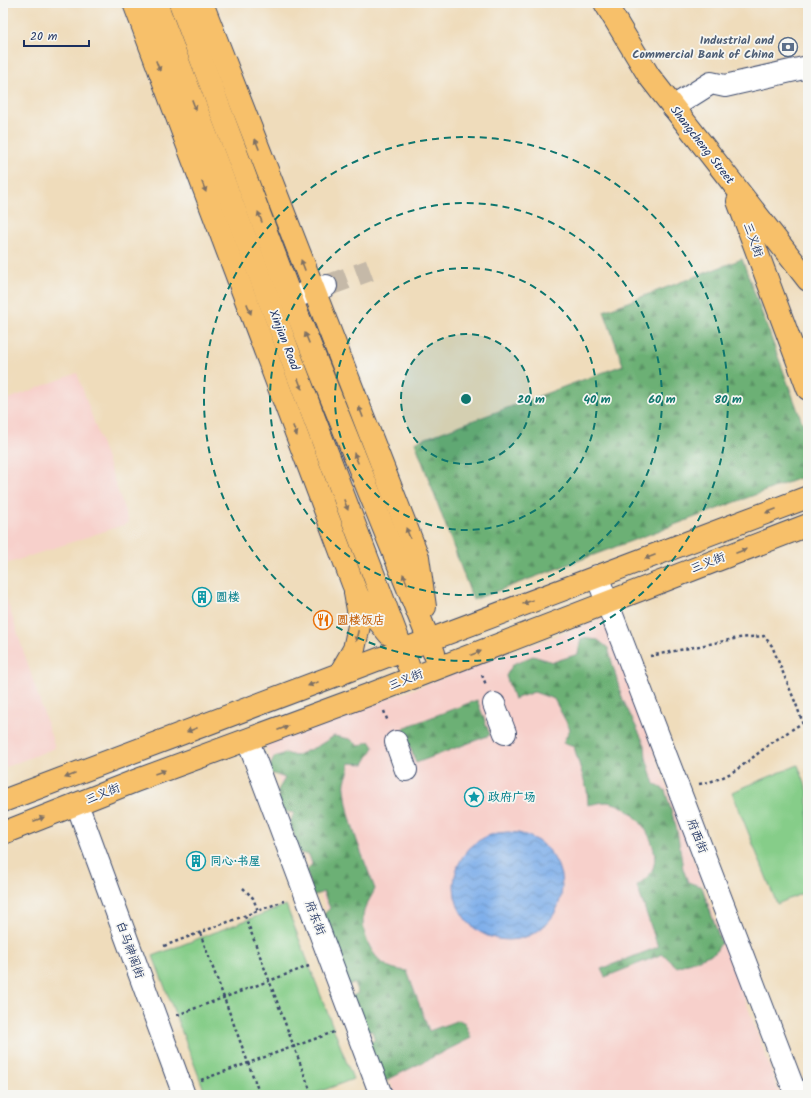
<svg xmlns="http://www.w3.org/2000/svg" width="811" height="1098" font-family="Kalam,'LXGW WenKai TC',sans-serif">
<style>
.built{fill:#f7d0cb}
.forest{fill:url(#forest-firs);stroke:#44706a}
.garden{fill:#86cd89;stroke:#507e74}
.water{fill:url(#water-waves);stroke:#4d6fa4}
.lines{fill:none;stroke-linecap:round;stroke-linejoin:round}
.minor-tunnel{stroke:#c5b9a8;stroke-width:22;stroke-dasharray:22 11;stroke-linecap:butt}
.minor-casing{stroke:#3b496c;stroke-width:24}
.major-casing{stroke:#3b496c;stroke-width:24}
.path{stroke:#3b496c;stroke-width:2.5;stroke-dasharray:3 3;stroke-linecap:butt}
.minor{stroke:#fff;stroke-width:22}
.major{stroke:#f7c06b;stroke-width:22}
.oneway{fill:#7e7064}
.ring{fill:none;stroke:#0f766e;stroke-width:2;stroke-dasharray:7 5}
.labels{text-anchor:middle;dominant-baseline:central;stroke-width:3.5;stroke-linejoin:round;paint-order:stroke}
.service-label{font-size:12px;font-weight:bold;fill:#4e5e75;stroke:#f6f6f2;text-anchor:end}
.street-label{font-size:12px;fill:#1b2f5e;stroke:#f6f6f2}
.culture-label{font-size:12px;font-weight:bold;fill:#0d838f;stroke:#f6f6f2;text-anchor:start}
.food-label{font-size:12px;font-weight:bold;fill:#c56008;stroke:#f6f6f2;text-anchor:start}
.centre{fill:#0f766e;stroke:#f6f6f2;stroke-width:2}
.ring-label{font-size:12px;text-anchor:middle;font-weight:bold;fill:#0f766e;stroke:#f6f6f2;stroke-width:3.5;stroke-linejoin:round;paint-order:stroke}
</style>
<defs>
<pattern id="forest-firs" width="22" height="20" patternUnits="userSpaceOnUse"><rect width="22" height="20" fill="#6cb075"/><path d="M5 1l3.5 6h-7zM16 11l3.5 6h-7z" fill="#589063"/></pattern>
<pattern id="water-waves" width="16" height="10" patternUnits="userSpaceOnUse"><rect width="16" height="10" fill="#7fafea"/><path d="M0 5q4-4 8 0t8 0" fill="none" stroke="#678fc1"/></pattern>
</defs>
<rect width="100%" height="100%" fill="#f6f6f2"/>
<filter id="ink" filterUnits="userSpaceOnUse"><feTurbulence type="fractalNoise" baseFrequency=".025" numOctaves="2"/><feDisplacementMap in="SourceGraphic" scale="8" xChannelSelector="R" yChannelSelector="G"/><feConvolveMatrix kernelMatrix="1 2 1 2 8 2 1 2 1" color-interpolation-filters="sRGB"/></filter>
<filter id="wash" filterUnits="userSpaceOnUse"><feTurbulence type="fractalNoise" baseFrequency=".012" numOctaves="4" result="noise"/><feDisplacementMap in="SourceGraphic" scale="16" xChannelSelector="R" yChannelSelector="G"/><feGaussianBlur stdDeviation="0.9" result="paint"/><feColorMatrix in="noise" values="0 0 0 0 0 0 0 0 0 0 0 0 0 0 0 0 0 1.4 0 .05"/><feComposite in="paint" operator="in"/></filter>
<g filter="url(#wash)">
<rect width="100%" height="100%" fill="#efdcbb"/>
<g class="built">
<polygon points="77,373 129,523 3,565 3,401"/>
<polygon points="3,588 55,748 3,768"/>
<polygon points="605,618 780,1095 395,1095 265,744"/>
</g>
<g class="forest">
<polygon points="742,259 808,438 808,475 473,600 415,442 623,365 604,311"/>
<path d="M581 638 598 640 608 648 622 698 645 745 646 758 654 784 665 790 677 830 683 869 688 882 702 887 721 943 715 953 677 967 663 954 605 977 601 969 658 947 637 886C641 882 650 876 652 871 664 845 634 804 607 802 601 802 594 804 588 805L587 790 574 747 563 743 570 729 554 699 534 692 514 699 506 676 513 664 533 656 553 662 578 654Z"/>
<polygon points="477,700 490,735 416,763 403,728"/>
<path d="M334 736 350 739 359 746 370 741 374 747 364 764 349 763C351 774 343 778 345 789 348 824 363 856 375 889 372 896 366 904 364 911 360 929 369 953 384 964 391 969 399 970 407 971L429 1031 459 1020 465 1023 471 1038 381 1083 365 1043 375 1040 372 1031 359 1032 349 998 358 993 354 983 344 986 336 964 343 961 339 949 331 951 319 919 330 908 323 892 312 897 307 870 312 864 309 855 300 853 290 823 294 813 283 811 277 792 285 778 268 772 274 757 286 753 295 756 318 746Z"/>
</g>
<g class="garden">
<polygon points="798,765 808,791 808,891 777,904 732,792"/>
<polygon points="286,905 353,1079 311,1095 206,1095 153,956"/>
</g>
<circle class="water" cx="508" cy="886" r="54"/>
</g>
<g filter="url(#ink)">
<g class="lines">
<polyline class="minor-tunnel" points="326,286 370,270"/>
<g class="minor-casing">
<g id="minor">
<polyline points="673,107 711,83 725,86 808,67"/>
<polyline points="291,298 326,286"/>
<polyline points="597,576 796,1095"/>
<polyline points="494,704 505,733"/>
<polyline points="248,741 381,1095"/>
<polyline points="396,742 406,770"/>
<polyline points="77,804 184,1095"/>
</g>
</g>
<g class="major-casing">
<g id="major">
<polyline points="134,3 353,584 358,596 389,634"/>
<polyline points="156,3 408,665"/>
<polyline points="180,3 291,298 434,653"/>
<polyline points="202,3 418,557 425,607"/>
<polyline points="605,3 649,76 808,280"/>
<polyline points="738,201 808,389"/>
<polyline points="339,675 354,649 360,621 355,593"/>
<polyline points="3,801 808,497"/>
<polyline points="3,833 135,781 376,692 808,525"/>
</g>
</g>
<g class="path">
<polyline points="650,656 739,638 764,636 772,646 796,704 806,732 805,777"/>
<polyline points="482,675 486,685"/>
<polyline points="384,711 388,722"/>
<path d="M699 784C729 779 743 765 766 747 778 738 790 731 802 723"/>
<polyline points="243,888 253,898 258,911"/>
<polyline points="245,916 312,1095"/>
<polyline points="200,933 260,1095"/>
<polyline points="164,946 284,901"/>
<polyline points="177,1015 309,966"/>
<polyline points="201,1080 334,1032"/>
</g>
<use href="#minor" class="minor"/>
<use href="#major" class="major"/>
</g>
<defs><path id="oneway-solid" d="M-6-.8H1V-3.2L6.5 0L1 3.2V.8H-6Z"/></defs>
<g class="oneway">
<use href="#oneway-solid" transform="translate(158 66) rotate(69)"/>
<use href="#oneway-solid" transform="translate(194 105) rotate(69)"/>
<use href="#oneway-solid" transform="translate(257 144) rotate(-111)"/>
<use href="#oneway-solid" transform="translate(204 187) rotate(69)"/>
<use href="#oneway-solid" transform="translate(260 217) rotate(-111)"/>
<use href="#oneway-solid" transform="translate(303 265) rotate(-111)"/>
<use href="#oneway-solid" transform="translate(249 309) rotate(69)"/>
<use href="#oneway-solid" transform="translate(307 338) rotate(-112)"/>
<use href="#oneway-solid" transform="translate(300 384) rotate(69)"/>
<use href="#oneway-solid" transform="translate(361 412) rotate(-111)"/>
<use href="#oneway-solid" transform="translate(295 431) rotate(69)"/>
<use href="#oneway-solid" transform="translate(356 458) rotate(-112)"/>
<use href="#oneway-solid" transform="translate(346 505) rotate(69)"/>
<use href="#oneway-solid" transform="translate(771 511) rotate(159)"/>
<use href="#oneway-solid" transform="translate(408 533) rotate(-111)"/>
<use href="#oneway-solid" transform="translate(741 551) rotate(-21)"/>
<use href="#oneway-solid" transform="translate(650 557) rotate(159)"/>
<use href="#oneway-solid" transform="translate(405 579) rotate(-112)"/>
<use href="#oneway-solid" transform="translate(528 602) rotate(159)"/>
<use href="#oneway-solid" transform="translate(357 636) rotate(102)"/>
<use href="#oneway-solid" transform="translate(476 653) rotate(-21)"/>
<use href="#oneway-solid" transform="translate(313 684) rotate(159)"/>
<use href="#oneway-solid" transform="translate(283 728) rotate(-21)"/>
<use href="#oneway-solid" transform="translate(192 730) rotate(159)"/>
<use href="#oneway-solid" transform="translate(160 772) rotate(-20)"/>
<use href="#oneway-solid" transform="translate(70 776) rotate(159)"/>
<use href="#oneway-solid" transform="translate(39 819) rotate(-21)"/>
</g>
</g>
<circle cx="466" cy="399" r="65" fill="#0f766e" fill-opacity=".12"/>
<g class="ring">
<circle cx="466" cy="399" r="65"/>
<circle cx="466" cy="399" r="131"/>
<circle cx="466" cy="399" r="196"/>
<circle cx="466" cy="399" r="262"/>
</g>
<defs>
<g id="bank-ring" transform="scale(1)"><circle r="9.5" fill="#f6f6f2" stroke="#5c6f8a" stroke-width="1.5"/><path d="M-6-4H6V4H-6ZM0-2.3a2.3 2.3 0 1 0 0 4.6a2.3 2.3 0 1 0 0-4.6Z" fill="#5c6f8a"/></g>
<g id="building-ring" transform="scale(1)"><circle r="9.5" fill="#f6f6f2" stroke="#0f9aa8" stroke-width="1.5"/><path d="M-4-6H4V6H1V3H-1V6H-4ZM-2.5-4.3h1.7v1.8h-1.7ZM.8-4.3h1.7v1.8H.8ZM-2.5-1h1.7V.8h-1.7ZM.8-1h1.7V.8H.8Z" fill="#0f9aa8"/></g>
<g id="restaurant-ring" transform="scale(1)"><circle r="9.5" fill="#f6f6f2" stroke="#e8710a" stroke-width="1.5"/><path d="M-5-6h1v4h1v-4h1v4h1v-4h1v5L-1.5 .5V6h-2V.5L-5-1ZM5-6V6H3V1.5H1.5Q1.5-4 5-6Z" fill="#e8710a"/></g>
<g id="sight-ring" transform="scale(1)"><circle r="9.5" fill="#f6f6f2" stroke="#0f9aa8" stroke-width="1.5"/><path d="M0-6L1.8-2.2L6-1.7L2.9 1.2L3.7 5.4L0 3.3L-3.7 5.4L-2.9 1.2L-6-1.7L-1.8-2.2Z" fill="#0f9aa8"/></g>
</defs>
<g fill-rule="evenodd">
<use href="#bank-ring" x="788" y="47"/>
<use href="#building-ring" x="202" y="597"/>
<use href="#restaurant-ring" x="323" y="620"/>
<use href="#sight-ring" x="474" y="797"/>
<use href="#building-ring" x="196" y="861"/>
</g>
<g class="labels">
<g class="service-label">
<text x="774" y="40">Industrial and<tspan x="774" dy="14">Commercial Bank of China</tspan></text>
</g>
<g class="street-label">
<text transform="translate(702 145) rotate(52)">Shangcheng Street</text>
<text transform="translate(753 240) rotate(70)">三义街</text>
<text transform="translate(284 340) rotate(69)">Xinjian Road</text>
<text transform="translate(708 563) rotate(-21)">三义街</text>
<text transform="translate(406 680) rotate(-22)">三义街</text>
<text transform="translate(103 794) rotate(-22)">三义街</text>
<text transform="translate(697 836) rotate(69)">府西街</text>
<text transform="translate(315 918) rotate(69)">府东街</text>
<text transform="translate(130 950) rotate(70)">白马神阁街</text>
</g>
<g class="culture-label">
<text x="216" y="597">圆楼</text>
<text x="488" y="797">政府广场</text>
<text x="210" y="861">同心·书屋</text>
</g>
<g class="food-label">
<text x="337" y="620">圆楼饭店</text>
</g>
</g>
<circle cx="466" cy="399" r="6" class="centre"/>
<g class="ring-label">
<text x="531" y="403">20 m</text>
<text x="597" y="403">40 m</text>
<text x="662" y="403">60 m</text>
<text x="728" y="403">80 m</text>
</g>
<rect width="811" height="1098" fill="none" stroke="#f6f6f2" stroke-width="16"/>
<path d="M24 40v6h65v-6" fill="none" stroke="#1b2f5e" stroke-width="2"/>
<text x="30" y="40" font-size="12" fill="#1b2f5e" stroke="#f6f6f2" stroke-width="3" paint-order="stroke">20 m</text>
</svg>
